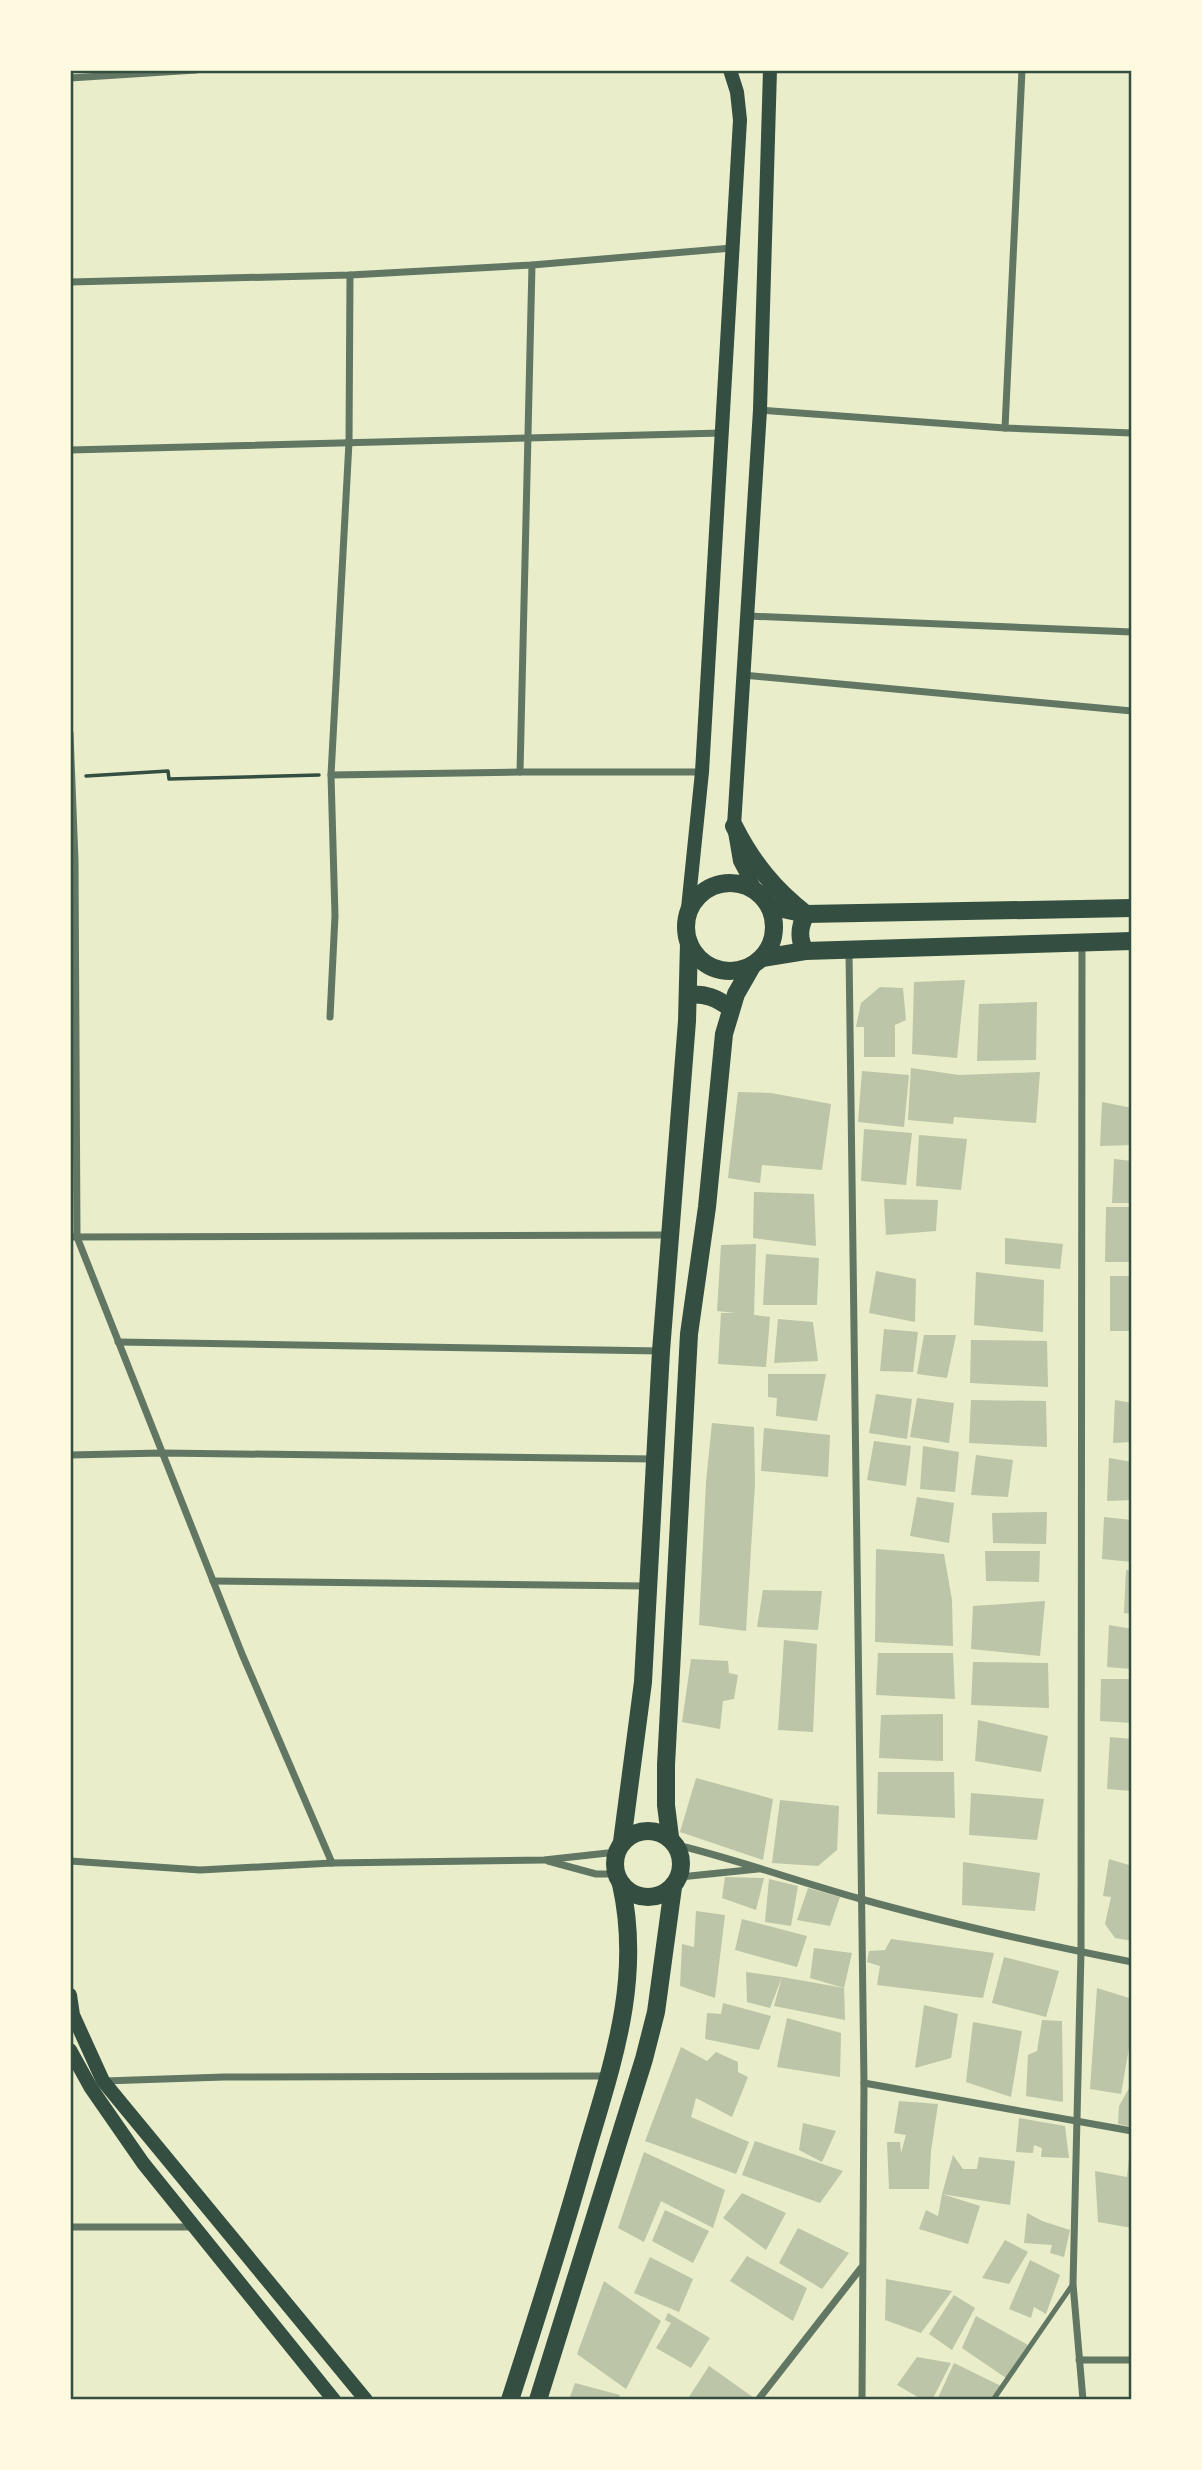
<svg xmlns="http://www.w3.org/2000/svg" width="1202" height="2470" font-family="'PT Sans',sans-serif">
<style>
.building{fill:#bcc5a7}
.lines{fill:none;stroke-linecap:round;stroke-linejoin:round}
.path{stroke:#344e41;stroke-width:3.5}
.service{stroke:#617663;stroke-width:5}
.minor{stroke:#617663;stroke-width:7}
.secondary{stroke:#344e41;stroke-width:14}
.primary{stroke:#344e41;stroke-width:18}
.neatline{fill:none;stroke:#344e41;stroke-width:2.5}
</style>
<rect width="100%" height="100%" fill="#e9edc9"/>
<g class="building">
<polygon points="965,980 957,1058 912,1054 914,982"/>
<polygon points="880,987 903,988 906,1020 895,1025 895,1057 864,1057 864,1027 856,1027 861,1003"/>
<polygon points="1037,1002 1036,1060 977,1061 979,1004"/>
<polygon points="911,1068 959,1075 1040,1072 1036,1123 954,1117 953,1124 908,1120"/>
<polygon points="862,1071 909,1075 904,1127 858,1122"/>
<polygon points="738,1092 771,1093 831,1104 822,1170 762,1165 760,1183 728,1178"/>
<polygon points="1102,1102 1132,1108 1132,1145 1100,1146"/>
<polygon points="864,1129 912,1133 906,1185 861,1181"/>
<polygon points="919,1135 967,1139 961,1190 916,1186"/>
<polygon points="1114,1159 1132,1161 1132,1203 1112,1203"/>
<polygon points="754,1192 814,1194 816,1246 753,1238"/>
<polygon points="884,1199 938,1200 936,1231 886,1235"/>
<polygon points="1106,1207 1132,1207 1132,1262 1105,1262"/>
<polygon points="1005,1238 1063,1244 1060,1269 1005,1264"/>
<polygon points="756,1244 754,1315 770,1317 766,1367 718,1364 721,1313 735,1313 717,1311 721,1245"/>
<polygon points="766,1254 819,1258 817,1305 763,1305"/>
<polygon points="876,1271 916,1279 915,1322 869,1313"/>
<polygon points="976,1272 1044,1280 1043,1332 974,1325"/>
<rect x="1110" y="1276" width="22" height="55"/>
<polygon points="778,1319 813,1322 818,1361 774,1363"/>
<polygon points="884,1329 918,1332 913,1372 880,1371"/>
<polygon points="924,1335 956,1335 947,1378 917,1374"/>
<polygon points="971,1340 1047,1341 1048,1387 970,1383"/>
<polygon points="768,1374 826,1374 817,1421 776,1416 777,1398 768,1397"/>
<polygon points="876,1394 912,1399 907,1439 869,1433"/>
<polygon points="917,1398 954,1403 949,1443 910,1437"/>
<polygon points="971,1400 1046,1401 1047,1447 969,1443"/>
<polygon points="1115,1400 1132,1403 1132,1442 1113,1443"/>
<polygon points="712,1423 754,1427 755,1484 746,1631 699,1625 706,1482"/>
<polygon points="764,1428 830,1435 828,1477 761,1471"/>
<polygon points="874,1441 911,1446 906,1486 867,1480"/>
<polygon points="923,1446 959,1452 955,1492 920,1489"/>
<polygon points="976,1455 1013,1460 1008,1497 971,1495"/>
<polygon points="1109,1458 1132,1462 1132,1500 1107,1501"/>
<polygon points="917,1497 954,1503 949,1543 910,1536"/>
<polygon points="1047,1512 1046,1544 993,1543 992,1513"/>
<polygon points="1104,1517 1132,1520 1132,1562 1102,1559"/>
<polygon points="876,1549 944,1554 952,1600 953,1646 875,1642"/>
<polygon points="985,1551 1040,1551 1039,1582 986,1581"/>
<polygon points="1126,1570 1132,1571 1132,1614 1124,1613"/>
<polygon points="763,1590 822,1591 818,1630 757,1627"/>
<polygon points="1045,1601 1040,1656 971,1649 973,1606"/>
<polygon points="1109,1625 1132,1629 1132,1669 1107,1667"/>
<polygon points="784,1640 817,1644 813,1732 778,1730"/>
<polygon points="878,1653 953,1653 955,1699 876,1695"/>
<polygon points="691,1659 728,1661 729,1673 738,1675 734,1699 723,1701 720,1729 682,1722"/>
<polygon points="973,1662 1048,1663 1049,1708 971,1705"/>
<polygon points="1101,1679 1132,1679 1132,1723 1100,1721"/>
<polygon points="943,1714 943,1761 879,1758 881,1715"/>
<polygon points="978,1720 1048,1736 1041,1772 975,1761"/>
<polygon points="1110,1737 1132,1739 1132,1791 1107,1789"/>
<polygon points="878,1772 954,1772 955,1818 877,1814"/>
<polygon points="696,1778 773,1799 763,1860 680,1832"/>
<polygon points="971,1793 1044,1799 1037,1840 969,1835"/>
<polygon points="780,1800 839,1806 837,1850 818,1866 772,1863"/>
<polygon points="1109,1859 1132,1866 1132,1941 1115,1938 1105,1924 1111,1897 1103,1896"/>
<polygon points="963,1862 1040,1873 1035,1911 962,1905"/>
<polygon points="725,1877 764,1878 756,1910 722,1898"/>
<polygon points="769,1879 798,1886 791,1926 765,1922"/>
<polygon points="808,1888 840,1897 830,1926 797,1920"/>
<polygon points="696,1911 725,1915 715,1998 680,1986 682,1944 694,1947"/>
<polygon points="742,1919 807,1936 797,1967 735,1950"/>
<polygon points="891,1939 994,1953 983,1998 877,1985 880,1966 867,1962 869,1951 885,1950"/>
<polygon points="814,1948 852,1953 844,1988 810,1978"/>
<polygon points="1004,1957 1059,1971 1046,2017 992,2003"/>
<polygon points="746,1972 782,1977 770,2008 747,2002"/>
<polygon points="782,1977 844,1988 845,2020 774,2006"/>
<polygon points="1097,1988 1132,1999 1132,2047 1129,2048 1121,2094 1090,2089"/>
<polygon points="723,2003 771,2016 759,2050 705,2039 707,2013 721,2014"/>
<polygon points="924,2005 958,2014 951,2058 915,2068"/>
<polygon points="787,2018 841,2033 840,2077 777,2067"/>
<polygon points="1042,2020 1062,2021 1063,2102 1026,2096 1028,2055 1037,2051"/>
<polygon points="973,2022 1022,2031 1011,2097 966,2082"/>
<polygon points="681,2047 707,2061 716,2052 738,2062 738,2072 748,2077 732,2117 696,2098 691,2117 749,2142 736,2174 645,2141"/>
<polygon points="1132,2083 1132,2127 1118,2124 1119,2106"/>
<polygon points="899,2101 938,2104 931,2151 929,2189 889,2189 887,2142 900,2142 901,2153 906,2135 894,2133"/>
<polygon points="1019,2118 1065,2126 1069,2158 1041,2157 1042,2148 1034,2145 1033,2153 1016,2152"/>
<polygon points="803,2123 836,2131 822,2162 799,2150"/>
<polygon points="755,2141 843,2171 820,2203 742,2175"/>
<polygon points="1130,2149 1132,2228 1098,2222 1095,2171 1127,2177"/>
<polygon points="644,2152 725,2190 713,2228 661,2201 644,2242 618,2228"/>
<polygon points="953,2155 963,2169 977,2169 979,2157 1015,2161 1010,2205 942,2194 980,2206 968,2244 919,2229 926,2210 938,2216 942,2194"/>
<polygon points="742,2193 786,2213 766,2250 723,2218"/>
<polygon points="665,2210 709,2231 693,2263 652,2241"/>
<polygon points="1027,2213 1042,2221 1070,2230 1064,2257 1050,2253 1052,2245 1024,2243"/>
<polygon points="798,2228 849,2253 822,2289 779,2263"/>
<polygon points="1005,2240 1028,2252 1009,2284 982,2278"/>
<polygon points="747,2256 807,2288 793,2321 730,2281"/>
<polygon points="650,2257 693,2279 679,2312 634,2293"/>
<polygon points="1030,2260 1060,2275 1046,2314 1034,2307 1031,2318 1009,2309"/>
<polygon points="886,2279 952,2291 921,2333 885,2320"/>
<polygon points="604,2281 661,2321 626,2389 577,2354"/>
<polygon points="954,2295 975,2308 952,2350 929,2334"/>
<polygon points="668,2313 710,2338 691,2368 656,2348 671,2323 665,2320"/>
<polygon points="976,2316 1028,2345 1006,2378 962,2348"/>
<polygon points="917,2357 951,2363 932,2400 923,2400 897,2385"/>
<polygon points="954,2363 1001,2386 992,2400 942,2400 938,2398"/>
<polygon points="709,2366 757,2400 687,2400"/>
<polygon points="575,2383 620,2395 617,2400 569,2400"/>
</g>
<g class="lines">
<polyline class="path" points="86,776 168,771 169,779 319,775"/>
<polyline class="service" points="993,2400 1073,2284"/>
<g class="minor">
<polyline points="70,78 196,70"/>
<polyline points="70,282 350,275 532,265 732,248"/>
<polyline points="760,410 1005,428 1132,433"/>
<polyline points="1005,428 1022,70"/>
<polyline points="70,450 722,433"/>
<polyline points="748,616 1132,632"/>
<polyline points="743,675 1132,711"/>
<polyline points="70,733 75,860 77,1237 242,1654 332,1863"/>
<polyline points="520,772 532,265"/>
<polyline points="331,775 520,772 702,772"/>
<polyline points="1082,942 1081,1952 1073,2284 1083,2400"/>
<polyline points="849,952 864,2083 862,2400"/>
<polyline points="330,1017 335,916 331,775 349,442 350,275"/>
<polyline points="70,1237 669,1235"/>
<polyline points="118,1342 661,1351"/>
<polyline points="70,1455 162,1453 655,1459"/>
<polyline points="213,1581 646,1586"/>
<path d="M677 1845C739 1860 799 1882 861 1899 950 1924 1041 1944 1132 1962"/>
<polyline points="70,1861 200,1870 332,1863 544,1860 617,1852"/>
<polyline points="548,1861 596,1874 616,1874"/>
<polyline points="680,1877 758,1869"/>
<polyline points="104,2081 224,2077 606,2076"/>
<polyline points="864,2083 1132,2131"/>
<polyline points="70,2227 193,2227"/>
<polyline points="1079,2360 1132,2360"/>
<polyline points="758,2400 861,2268"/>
</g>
<g class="secondary">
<polyline points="756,891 740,861 734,826 760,410 770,70"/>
<polyline points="687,918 702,772 740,120 737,92 730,70"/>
<polyline points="70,1995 73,2015 103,2081 366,2400"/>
<polyline points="70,2050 91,2088 143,2163 334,2400"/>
</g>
<g class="primary">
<path d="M734 826C752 862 774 889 806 914 799 927 798 938 805 951"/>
<circle cx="730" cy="927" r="44"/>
<polyline points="769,906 806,914 1132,908"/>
<polyline points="762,958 805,951 1132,941"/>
<path d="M688 995C705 993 717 998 730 1008"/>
<circle cx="648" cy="1864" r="33"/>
<polyline points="670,1837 666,1805 666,1765 689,1334 707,1207 724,1034 736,994 752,966"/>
<polyline points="622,1842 643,1682 661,1351 687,1021 689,943"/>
<path d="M510 2400C536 2320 561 2241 584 2160 611 2067 643 1982 621 1884"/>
<polyline points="538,2400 644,2059 656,2012 673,1887"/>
</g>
</g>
<rect width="1202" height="2470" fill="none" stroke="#fefae0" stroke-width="144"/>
<rect x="72" y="72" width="1058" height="2326" class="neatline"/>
</svg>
